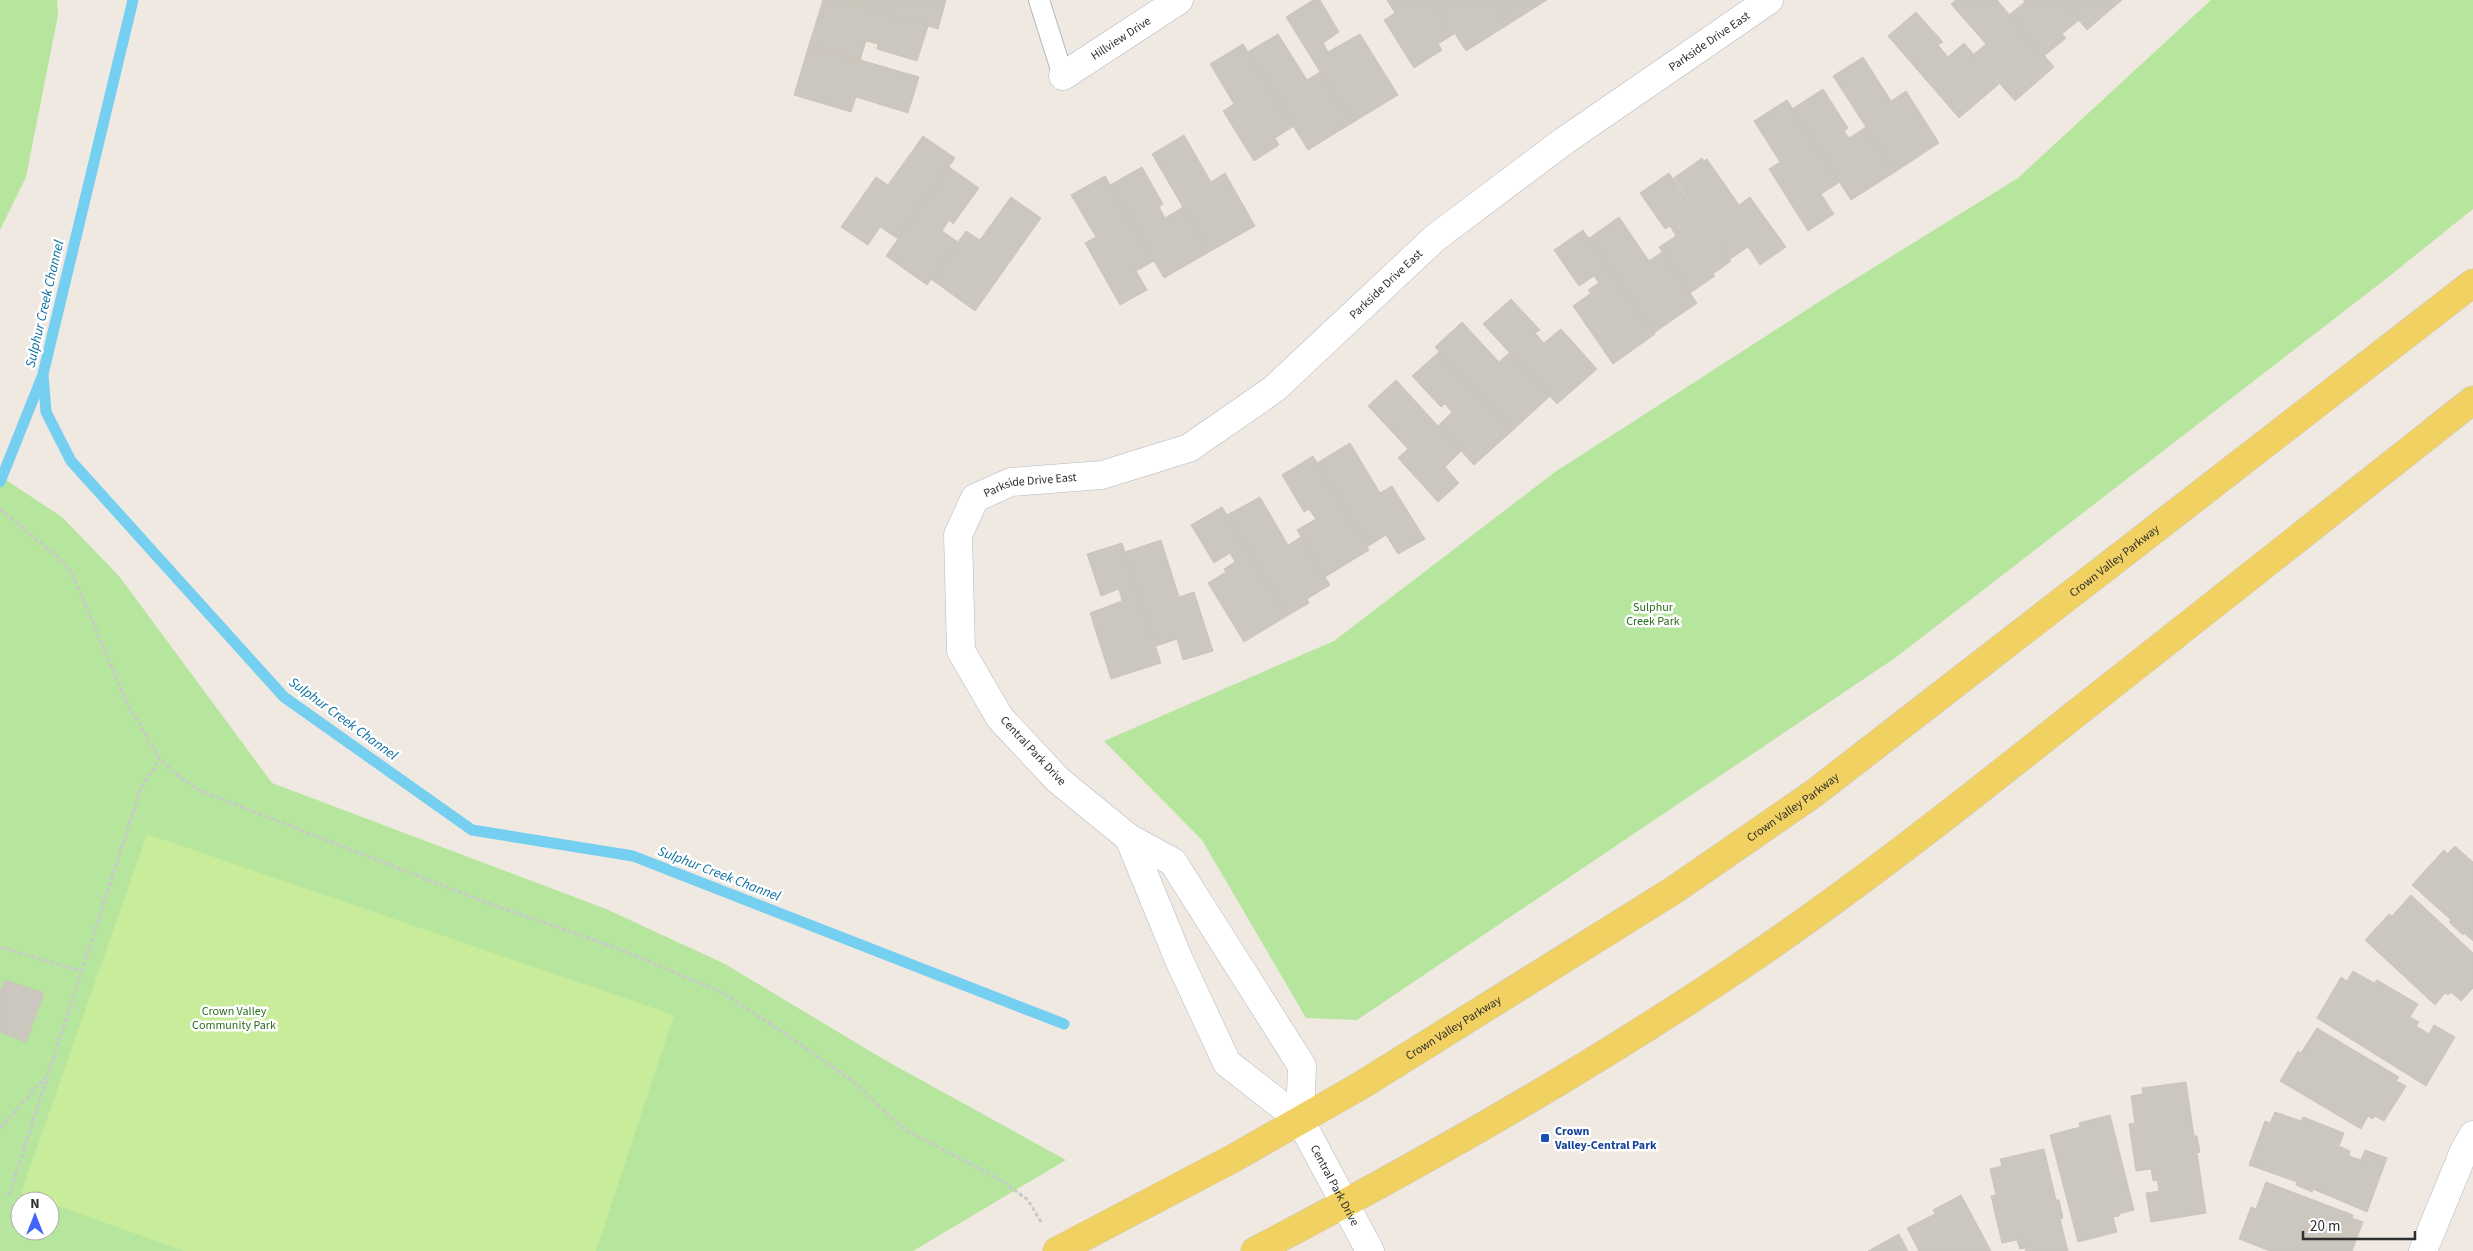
<svg xmlns="http://www.w3.org/2000/svg" width="2473" height="1251" font-family="'Source Sans 3',sans-serif">
  <rect width="100%" height="100%" fill="#efe9e1"/>
  <path fill="#b6e59e" fill-rule="evenodd" d="M0,0H57L58,15L26,177L0,230Z
    M2211,0H2473V209L2382,282L1895,658L1357,1020L1306,1018L1202,840L1104,741L1334,641L1555,472L1839,289L2018,178Z
    M0,476L62,517L119,576L272,783L606,909L725,964L883,1059L1066,1160L913,1251H0ZM20,1201H50V1231H20Z"/>
  <path fill="#c9ec9a" d="M147,834L674,1015L596,1251H184L50,1203V1201L21,1193Z"/>
  <g fill="none" stroke-linecap="round" stroke-linejoin="round">
    <path stroke="#75cff0" stroke-width="11" d="M133,0L43,374L46,412L71,461L284,697L472,830L633,856L1064,1024
      M0,482L42,377"/>
  </g>
  <path fill="#cbc7bf" stroke="#cbc5ba" d="M823,0H840L928,26L917,61L877,49L878,44L866,41L860,60L809,45Z
    M840,0H946L938,29Z
    M1313,0H1320L1339,32L1323,43L1328,52L1360,34L1398,95L1352,123L1286,17Z
    M1387,0H1433L1454,34L1438,44L1442,50L1414,68L1384,20L1395,13Z
    M1433,0H1494L1509,24L1466,51Z
    M1494,0H1547L1509,24Z
    M1956,0H1997L2054,67L2015,101L1974,54L1986,44L1951,4Z
    M2023,0H2062L2079,20L2062,34L2066,38L2044,56L2009,15L2025,2Z
    M2062,0H2122L2087,30Z
    M1916,12L1943,42L1938,45L1948,57L1964,43L1999,84L1959,118L1888,36Z
    M1278,34L1307,80L1320,72L1352,123L1308,150L1248,52Z
    M1243,44L1294,126L1275,138L1279,145L1254,161L1223,111L1234,104L1210,64Z
    M809,45L919,77L908,113L856,97L851,112L794,95Z
    M1863,57L1891,101L1906,91L1939,143L1895,172L1833,76Z
    M1823,89L1848,128L1844,131L1849,138L1866,127L1895,172L1851,200L1792,109Z
    M1787,100L1840,182L1821,194L1834,214L1808,231L1769,169L1780,162L1754,121Z
    M1184,135L1211,182L1225,173L1255,226L1209,252L1152,154Z
    M923,136L955,158L898,239L880,227L868,245L841,227L876,177L888,185Z
    M1702,158L1704,161L1707,159L1739,205L1750,197L1786,247L1760,265L1748,247L1730,259L1674,178Z
    M949,167L979,188L953,224L949,220L942,231L958,242L927,285L886,256Z
    M1142,167L1163,204L1159,207L1165,218L1183,207L1209,252L1164,278L1110,185Z
    M1669,173L1731,261L1713,274L1715,276L1690,293L1659,247L1676,236L1670,226L1665,229L1640,193Z
    M1105,176L1154,261L1136,271L1147,290L1120,305L1085,243L1096,237L1071,195Z
    M1011,197L1041,218L975,311L931,279L966,231L980,240Z
    M1619,217L1649,261L1662,252L1697,303L1654,333L1588,239Z
    M1583,230L1655,334L1613,364L1573,306L1591,293L1588,290L1599,283L1594,276L1579,286L1554,250Z
    M1511,299L1540,330L1535,333L1544,343L1561,329L1597,369L1557,404L1483,324Z
    M1462,322L1499,362L1510,352L1550,396L1512,431L1435,347Z
    M1439,352L1512,431L1474,465L1438,426L1452,412L1445,404L1441,407L1412,376Z
    M1396,380L1461,451L1445,467L1459,483L1438,502L1398,458L1408,449L1368,406Z
    M1350,443L1380,493L1392,486L1425,539L1398,554L1386,535L1367,547L1317,463Z
    M1313,456L1369,550L1325,577L1297,530L1316,519L1309,509L1304,512L1282,475Z
    M1260,497L1288,545L1301,537L1330,585L1307,599L1309,603L1287,616L1227,515Z
    M1222,507L1287,616L1244,642L1208,583L1226,572L1224,569L1235,562L1230,553L1214,563L1191,525Z
    M1161,540L1179,597L1194,592L1213,651L1183,660L1177,639L1156,646L1125,552Z
    M1122,543L1161,663L1111,679L1090,613L1122,601L1119,589L1101,596L1087,554Z
    M2455,846L2473,862V941L2464,933L2463,935L2449,922L2451,920L2412,885L2444,850L2447,854Z
    M2411,895L2473,953V988L2461,1001L2451,992L2448,995L2445,993L2435,1005L2365,940L2389,914L2392,916Z
    M2353,971L2374,983L2377,980L2418,1004L2410,1017L2419,1022L2416,1026L2429,1034L2434,1025L2455,1037L2426,1086L2317,1018L2341,977L2347,981Z
    M5,980L44,993L26,1042L0,1032V992Z
    M2317,1028L2399,1077L2396,1081L2406,1086L2384,1121L2375,1116L2373,1119L2368,1116L2361,1129L2280,1081L2298,1051L2301,1053Z
    M2186,1082L2194,1136H2197L2200,1152L2197,1153L2206,1213L2151,1222L2146,1193L2159,1191L2157,1180L2153,1181L2151,1169L2136,1171L2129,1124L2135,1123L2131,1096L2143,1094L2142,1088Z
    M2275,1112L2301,1121L2303,1117L2344,1133L2339,1146L2350,1151L2349,1156L2361,1160L2365,1150L2387,1158L2367,1212L2313,1189L2312,1192L2296,1185L2297,1182L2249,1165L2265,1121L2270,1123Z
    M2110,1115L2134,1210L2119,1214V1216L2113,1217L2117,1232L2078,1242L2050,1135L2080,1127L2079,1123Z
    M2044,1149L2056,1200H2059L2063,1218L2060,1219L2068,1251H2026L2025,1248L2020,1249L2017,1240L2002,1243L1991,1196L1996,1195L1990,1169L2002,1166L2000,1159Z
    M2266,1182L2353,1215L2352,1218L2363,1222L2352,1251H2270L2239,1239L2251,1207L2256,1209Z
    M1961,1195L1991,1251H1919L1907,1228L1935,1214L1933,1210Z
    M1899,1234L1908,1251H1868Z"/>
  <g fill="none" stroke-linecap="round" stroke-linejoin="round">
    <g stroke="#b4b7c1" stroke-width="22">
      <path id="lane" d="M1039,0L1063,76"/>
    </g>
    <g stroke="#b4b7c1" stroke-width="29">
      <g id="street">
        <path id="s1" d="M1063,76L1179,0"/>
        <path d="M1129,838L1179,960L1227,1063L1300,1120"/>
        <path id="s2" d="M1300,1120L1302,1066L1173,862L1129,838L1058,780L1000,718L961,651L958,535L975,498L1011,482L1102,475L1189,448L1274,389L1435,238L1564,141L1769,0"/>
        <path d="M2423,1251L2464,1151L2473,1135"/>
      </g>
    </g>
    <g stroke="#b4b7c1" stroke-width="29">
      <g id="secondary">
        <path id="s3" d="M1300,1120L1370,1251"/>
      </g>
    </g>
    <g stroke="#c9c9c9" stroke-width="29">
      <g id="primary">
        <path id="s4" d="M1057,1251L1232,1159L1360,1086L1674,890L1813,794L2473,283"/>
        <path d="M1255,1251C1416,1167 1575,1077 1726,976C1855,890 1976,793 2097,697C2223,598 2348,499 2473,400"/>
      </g>
    </g>
    <path stroke="#c9c9c9" stroke-width="3" stroke-dasharray="4 2.5" stroke-linecap="butt" d="M0,509L61,560L72,573L127,703L160,759L178,776L196,788L221,799L485,902L617,948L719,991L786,1034L855,1083L902,1128L999,1179L1028,1200L1041,1222
      M0,947L81,971
      M0,1128L45,1078
      M9,1195L142,785L160,759"/>
    <use href="#lane" stroke="#fff" stroke-width="20"/>
    <use href="#street" stroke="#fff" stroke-width="28"/>
    <use href="#secondary" stroke="#fff" stroke-width="28"/>
    <use href="#primary" stroke="#f2d163" stroke-width="28"/>
  </g>
  <rect fill="#1a4fb4" stroke="#fff" stroke-width="2" x="1540" y="1133" width="10" height="10" rx="2.5"/>
  <g text-anchor="middle" dominant-baseline="central" stroke-width="5" stroke-linejoin="round" paint-order="stroke">
    <g font-size="12" fill="#2e2e2e" stroke="#fff">
      <text stroke="none"><textPath href="#s1" startOffset="69">Hillview Drive</textPath></text>
      <text stroke="none"><textPath href="#s2" startOffset="1640">Parkside Drive East</textPath></text>
      <text stroke="none"><textPath href="#s2" startOffset="1235">Parkside Drive East</textPath></text>
      <text stroke="none"><textPath href="#s2" startOffset="814">Parkside Drive East</textPath></text>
      <text stroke="none"><textPath href="#s4" startOffset="1265">Crown Valley Parkway</textPath></text>
      <text transform="translate(1033 751) rotate(47)">Central Park Drive</text>
      <text stroke="none"><textPath href="#s4" startOffset="860">Crown Valley Parkway</textPath></text>
      <text stroke="none"><textPath href="#s4" startOffset="455">Crown Valley Parkway</textPath></text>
      <text stroke="none"><textPath href="#s3" startOffset="74">Central Park Drive</textPath></text>
    </g>
    <g font-size="12" fill="#2c6e1b" stroke="#fff">
      <text x="1653" y="607">Sulphur<tspan x="1653" dy="14">Creek Park</tspan></text>
      <text x="234" y="1011">Crown Valley<tspan x="234" dy="14">Community Park</tspan></text>
    </g>
    <g font-size="12" font-weight="bold" fill="#164399" stroke="#fff" text-anchor="start">
      <text x="1555" y="1131">Crown<tspan x="1555" dy="14">Valley-Central Park</tspan></text>
    </g>
    <g font-size="14" font-style="italic" fill="#0d6fa3" stroke="#fff">
      <text transform="translate(45 304) rotate(-77)">Sulphur Creek Channel</text>
      <text transform="translate(343 719) rotate(36)">Sulphur Creek Channel</text>
      <text transform="translate(719 874) rotate(21)">Sulphur Creek Channel</text>
    </g>
  </g>
  <g transform="translate(35 1216)"><circle r="24" fill="#ffffff" stroke="#ababab"/>
  <path d="M0-4L9 19L0 12L-9 19Z" fill="#4264fb"/>
  <text y="-8" font-size="14" font-weight="bold" text-anchor="middle" fill="#2e2e2e">N</text>
  </g>
  <path d="M2303 1231v8h112v-8" fill="none" stroke="#2e2e2e" stroke-width="2.5"/>
  <text x="2310" y="1231" font-size="15" fill="#2e2e2e" stroke="#ffffff" stroke-width="4" paint-order="stroke">20 m</text>
</svg>
